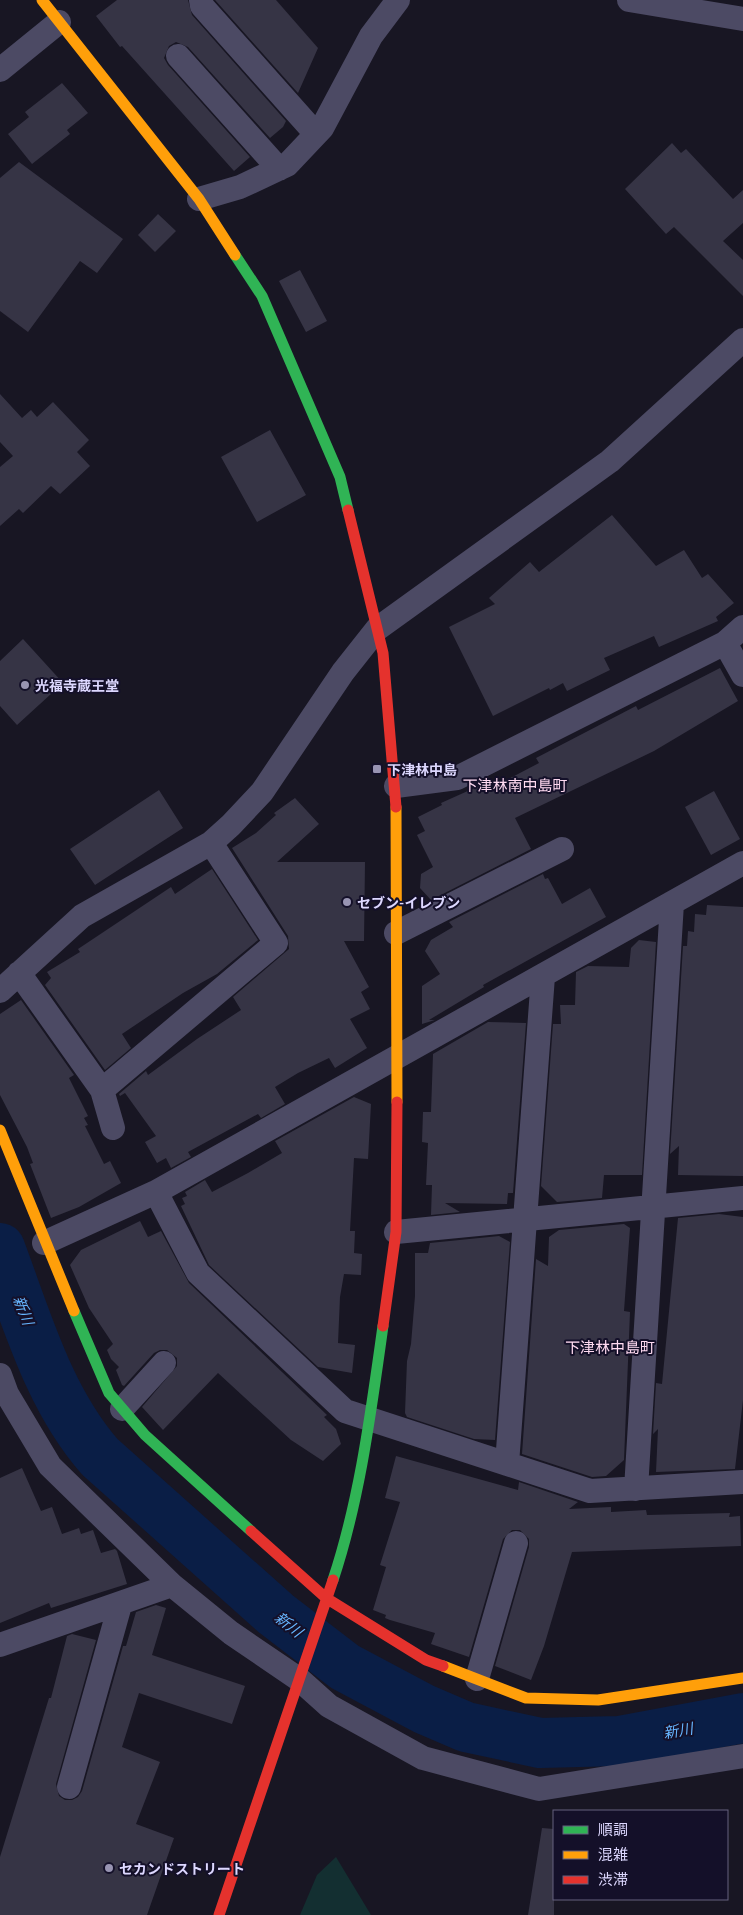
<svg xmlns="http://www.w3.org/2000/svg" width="743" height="1915" font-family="Lato,'Noto Sans JP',sans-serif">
  <rect width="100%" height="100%" fill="#181623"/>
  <path fill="#132f31" d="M336,1857L371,1915H300L317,1875Z"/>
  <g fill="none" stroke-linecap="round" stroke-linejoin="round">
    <path stroke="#0a1e46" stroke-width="50" d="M0,1248C27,1320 49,1399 100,1457L276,1614L345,1667L424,1709L466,1727L540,1743L619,1741L743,1718"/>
  </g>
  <path fill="#363445" d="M117,0H188L192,15L286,121L283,127L270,138L188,47L176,42L169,46L164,58L168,65L250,157L234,171L122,46L120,47L96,16Z
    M215,0H276L318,48L298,93Z
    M62,83L88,113L67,130L70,134L32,164L8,134L29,117L25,112Z
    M672,143L681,153L686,149L733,199L743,190V223L723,241L743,260V296L674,227L666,234L625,189Z
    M19,162L123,239L97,273L80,261L28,332L0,311V178Z
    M158,214L176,231L155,252L138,235Z
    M300,270L327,321L306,332L279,281Z
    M0,394L22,418L31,410L37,417L53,402L89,440L77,452L90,466L60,494L51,486L23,513L19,509L0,526V467L13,456L0,442Z
    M270,430L306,495L257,522L221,457Z
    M612,515L656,566L684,550L702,578L708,574L734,603L716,617L718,621L659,647L654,636L604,658L610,670L567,691L563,683L550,690L549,688L493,716L449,627L495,604L489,598L530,562L539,572Z
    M23,639L63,683L17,725L0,706V661Z
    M720,668L738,701L654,751L515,818L531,849L431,900L420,888L421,874L433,867L417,835L425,831L418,817L442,805L441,803L490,781L493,787L539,763L536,758L636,706L638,710Z
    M159,790L183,828L95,885L70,849Z
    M714,791L740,839L711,855L685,807Z
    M295,798L319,824L277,862H365L364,941H344L369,987L361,992L370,1009L350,1019L367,1048L335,1068L329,1058L298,1073L275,1087L285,1104L261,1118L258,1114L188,1152L191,1157L171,1168L166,1158L157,1163L145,1142L156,1136L125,1093L120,1096L119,1094L146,1071L148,1075L197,1039L241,1010L233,997L289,949L288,936L232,848L256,833L276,815L274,813Z
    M212,869L258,940L217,974L183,993L122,1034L131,1048L105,1070L45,985L51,978L47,972L80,952L78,949L171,887L175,894Z
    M543,874L545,879L548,878L562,904L590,888L606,917L483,985L484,987L429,1020H435L422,1024V986L440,974L425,951L431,940L453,927L449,922Z
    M707,905L743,907V1176L678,1175L679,1146L670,1154L683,946H687L688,931L694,932L695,914L706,915Z
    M639,940L656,942L642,1175H604L602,1198L557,1202L541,1186L553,1024H561L560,1005H575L576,972L588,966L629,967L631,948Z
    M21,1000L74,1075L69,1078L88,1116L84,1118L88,1125L85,1126L104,1164L110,1161L121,1183L79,1207L51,1218L30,1164L33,1163L27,1147L0,1095V1014Z
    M488,1022L526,1023L513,1193H508L507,1204L445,1203L460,1212L431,1215L432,1185H426L428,1143L422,1142L423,1112H431L433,1054Z
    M354,1097L371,1104L368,1159L354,1158L352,1195L350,1231H355L354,1253L362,1254L361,1275L344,1274L340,1297L338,1343L355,1345L352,1373L318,1367L209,1265L181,1206L185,1204L182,1198L187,1196L185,1192L205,1180L212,1192L248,1173L282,1153L275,1141Z
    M719,1214L743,1217V1400L735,1469L656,1472L658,1429L653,1434L656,1383L662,1384L678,1218Z
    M140,1221L148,1237L161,1231L189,1283L327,1415L324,1417L336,1429L341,1444L323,1461L291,1440L218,1373L163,1430L142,1407L177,1366V1358L167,1350H160L154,1353L124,1386L122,1385L116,1370L119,1367L111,1359L107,1350L113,1344L89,1308L70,1265L81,1250Z
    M624,1224L630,1228L624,1311L630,1312L624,1460L606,1476L592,1477L522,1454L536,1259L548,1266L549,1237L559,1230Z
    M499,1236L510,1242L495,1440L474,1439L407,1417L405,1413L407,1361L411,1344L415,1296V1253H428L430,1243Z
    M396,1456L518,1490L519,1482L578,1502L569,1509L611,1507V1512L646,1510L647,1515L730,1513L729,1517L740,1516L741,1546L572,1552L544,1646L531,1680L495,1666L529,1547V1539L520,1530H512L503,1539L469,1657L431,1644L435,1633L390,1620L385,1618L386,1615L373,1610L386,1567L380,1565L400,1502L385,1498Z
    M22,1468L41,1511L52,1507L62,1534L79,1528L81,1534L93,1530L101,1553L115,1549L117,1551L127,1584L51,1608L49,1603L0,1623V1478Z
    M156,1605L166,1608L152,1655L245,1686L232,1724L139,1693L122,1747L160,1762L136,1824L174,1838L147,1915H0V1857L49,1698H51L67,1636L72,1634L96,1640L56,1784L59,1796L65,1800H72L78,1797L82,1791L123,1646H126L136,1612Z
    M542,1828L554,1829V1915H528Z"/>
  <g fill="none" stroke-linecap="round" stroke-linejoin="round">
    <path stroke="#4c4a64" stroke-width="24" d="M201,0L202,6L316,134
      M629,0L743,19
      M178,56L279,169
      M0,70L59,22
      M199,199L240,187L287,165L322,128L371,36L398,0
      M725,643L743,675
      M396,786L457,778L725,643L743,627
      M396,933L562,849
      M19,973L102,1090L276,943L211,843
      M0,991L82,916L211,843L231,825L262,792L343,672L377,629L610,461L743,340
      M102,1090L113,1128
      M156,1192L198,1273L345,1411L590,1491L743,1482
      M396,1232L743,1198
      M44,1243L156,1192L743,863
      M0,1375L7,1394L50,1466L172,1585L231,1633L300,1680L329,1706L423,1758L539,1789L743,1756
      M122,1409L164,1363
      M507,1464L543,976
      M636,1489L672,903
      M0,1645L172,1585
      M477,1679L516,1543
      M69,1787L120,1605"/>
    <path stroke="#30b455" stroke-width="11" d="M235,255L262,296L340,477L348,510
      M74,1311L109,1393L145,1435L251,1531
      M333,1580C360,1499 371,1411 383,1326"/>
    <path stroke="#ff9f0a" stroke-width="11" d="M42,0L199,199L235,255
      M396,807L397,1102
      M0,1130L74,1311
      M443,1666L526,1698L598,1700L743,1678"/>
    <path stroke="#e5322d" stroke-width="11" d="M348,510L383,653L396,807
      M383,1326L396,1232L397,1102
      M251,1531L326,1598L426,1660L443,1666
      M219,1915L333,1580"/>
  </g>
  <g fill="#9894b2" stroke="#141029" stroke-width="2">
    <circle cx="25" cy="685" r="5"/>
    <rect x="372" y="764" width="10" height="10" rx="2.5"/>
    <circle cx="347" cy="902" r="5"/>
    <circle cx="109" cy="1868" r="5"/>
  </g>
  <g text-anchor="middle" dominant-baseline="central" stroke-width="4" stroke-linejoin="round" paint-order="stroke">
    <g font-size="14" font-weight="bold" fill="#ddd8ff" stroke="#141029" text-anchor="start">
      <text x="35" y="685">光福寺蔵王堂</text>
      <text x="387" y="769">下津林中島</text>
      <text x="357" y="902">セブン-イレブン</text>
      <text x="119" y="1868">セカンドストリート</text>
    </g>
    <g font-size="15" fill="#ffdaf1" stroke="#141029">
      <text x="515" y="785">下津林南中島町</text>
      <text x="610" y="1347">下津林中島町</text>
    </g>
    <g font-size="15" font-style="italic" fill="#66b5ff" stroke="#141029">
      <text transform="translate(24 1310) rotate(69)">新川</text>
      <text transform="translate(289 1624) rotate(38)">新川</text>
      <text transform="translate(678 1730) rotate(-10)">新川</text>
    </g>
  </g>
  <rect x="553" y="1810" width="175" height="90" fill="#141029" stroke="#64607f"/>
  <rect x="563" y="1826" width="25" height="8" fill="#30b455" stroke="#64607f"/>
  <text x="598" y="1835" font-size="15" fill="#ddd8ff">順調</text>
  <rect x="563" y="1851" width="25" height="8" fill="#ff9f0a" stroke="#64607f"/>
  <text x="598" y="1860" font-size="15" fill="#ddd8ff">混雑</text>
  <rect x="563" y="1876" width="25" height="8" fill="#e5322d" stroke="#64607f"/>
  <text x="598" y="1885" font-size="15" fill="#ddd8ff">渋滞</text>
</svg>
